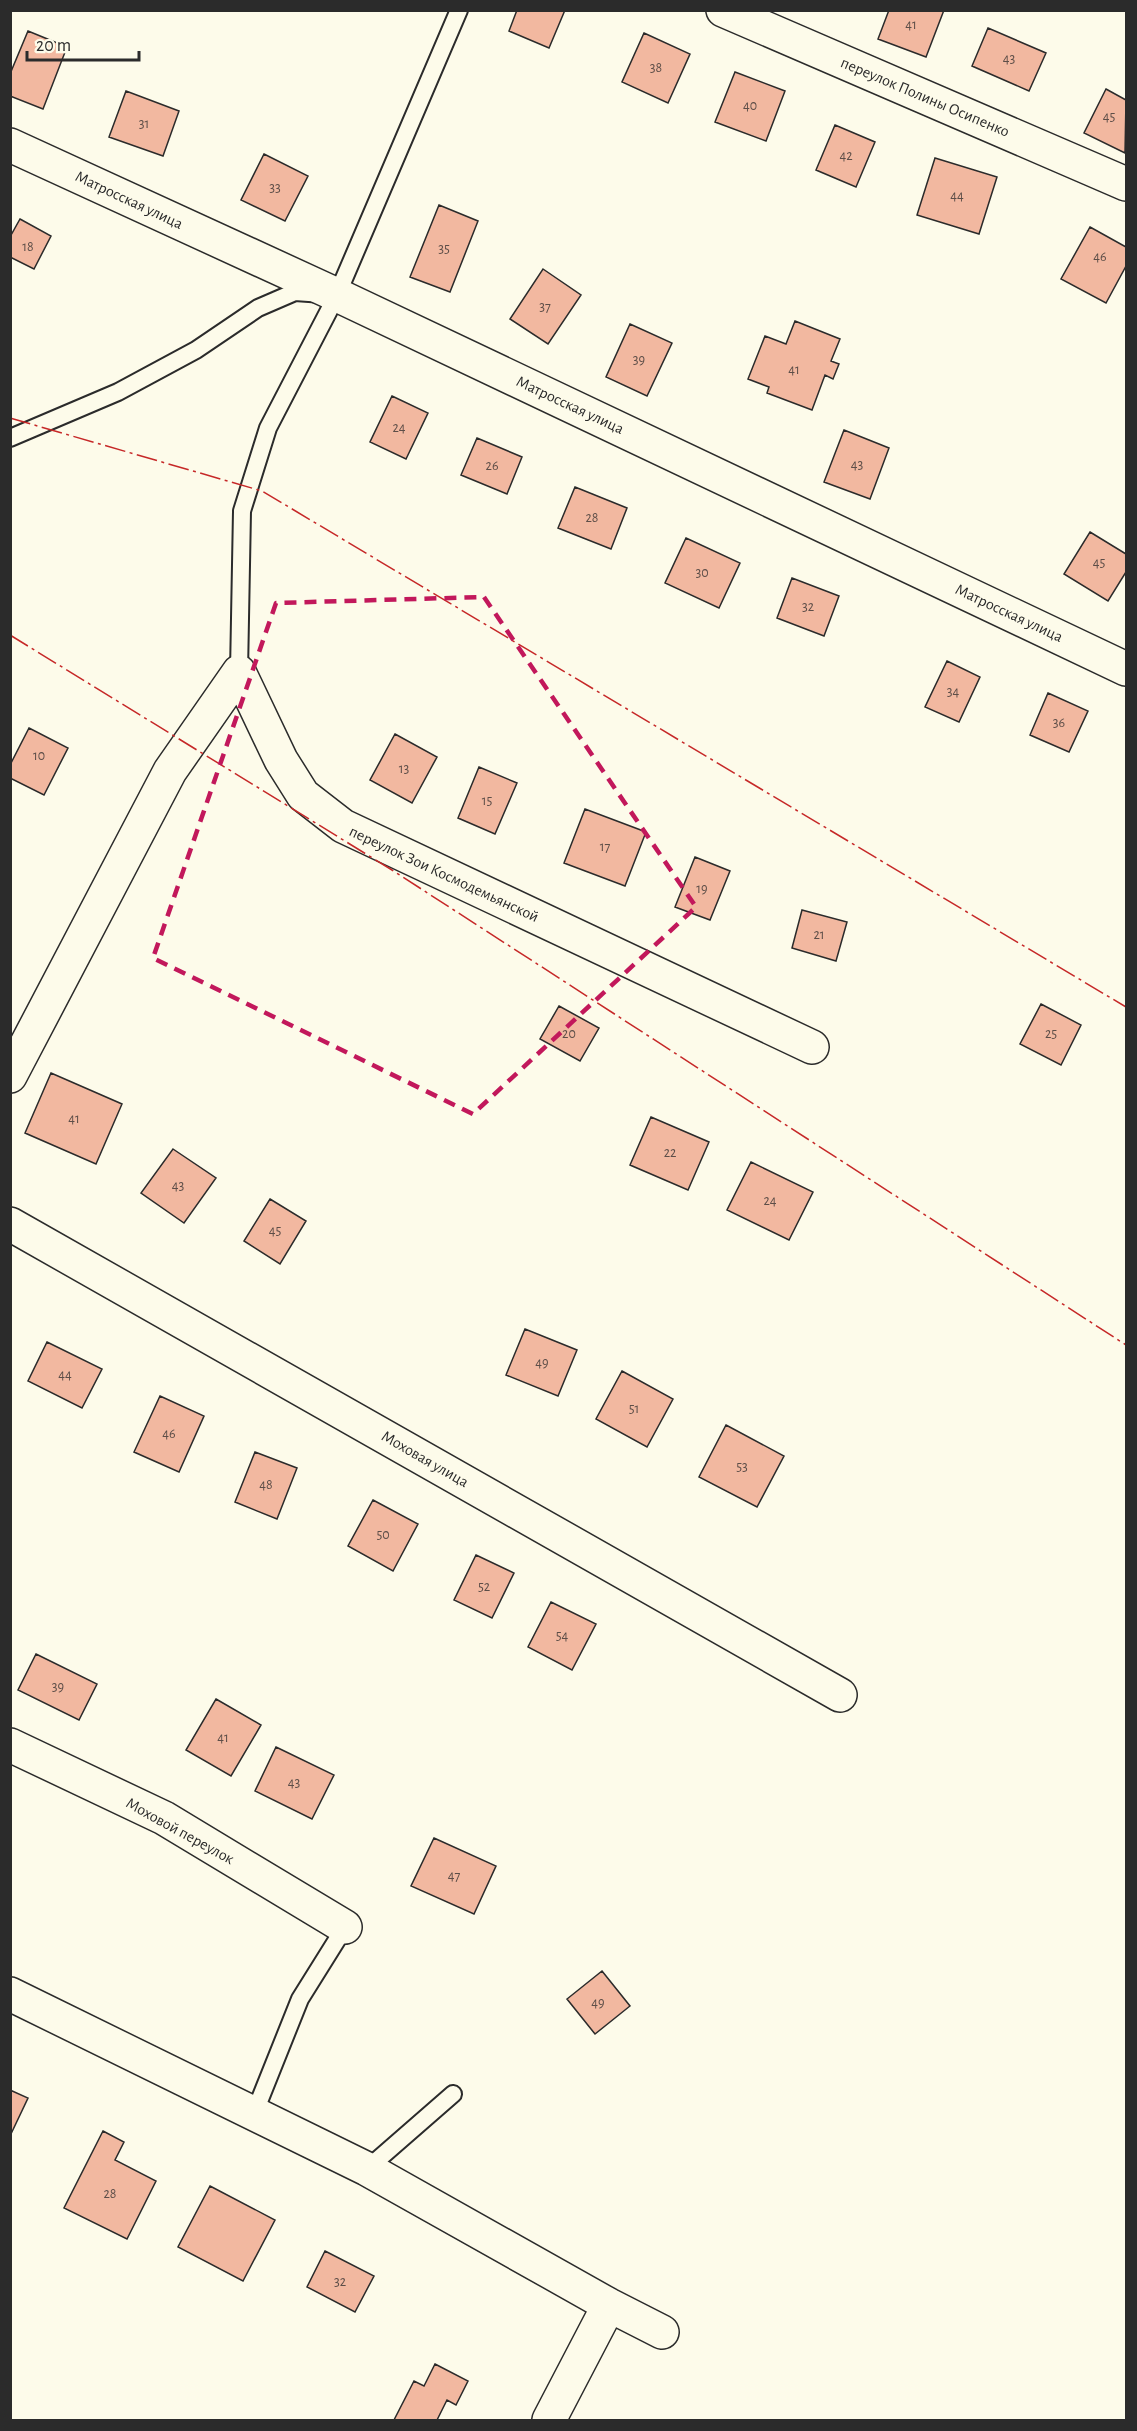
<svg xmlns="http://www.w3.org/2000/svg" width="1137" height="2431" font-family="'Alegreya Sans',sans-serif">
  <rect width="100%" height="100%" fill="#fdfbea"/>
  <path fill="#f2b8a0" stroke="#2b2b2b" stroke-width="1.5" d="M517,10H565L549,48L509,31Z
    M889,10H944L926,57L878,39Z
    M988,28L1046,53L1029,91L972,66Z
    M28,31L67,47L43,109L10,96V74Z
    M644,33L690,54L668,103L622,82Z
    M735,72L785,91L766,141L715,122Z
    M1106,89L1126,100L1125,153L1084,133Z
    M126,91L179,111L163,156L109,137Z
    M835,125L875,142L856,187L816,170Z
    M264,154L308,176L285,221L241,200Z
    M935,158L997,177L979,234L917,215Z
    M439,205L478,221L450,292L410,277Z
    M20,219L51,236L34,269L10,257V237Z
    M1090,227L1126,247V266L1106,303L1061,279Z
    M543,269L581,295L548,344L510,319Z
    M795,321L840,339L831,361L839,364L833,379L825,375L812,410L767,393L769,387L748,379L765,336L786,344Z
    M630,324L672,343L647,396L606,377Z
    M392,396L428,413L406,459L370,442Z
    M844,430L889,448L870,499L824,482Z
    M477,438L522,457L507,494L461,475Z
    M575,487L627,508L611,549L558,528Z
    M1090,532L1126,554V572L1108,601L1064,574Z
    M686,538L740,563L719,608L665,583Z
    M792,578L839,596L824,636L777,618Z
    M947,661L980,677L959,722L925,707Z
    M1048,693L1088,711L1069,752L1030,735Z
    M29,728L68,748L44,795L10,778V765Z
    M395,734L437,757L412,803L370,780Z
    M479,767L517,783L495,834L458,818Z
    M585,809L646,832L625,886L564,863Z
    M695,857L730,871L710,920L675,907Z
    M802,910L847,922L836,961L792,948Z
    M1041,1004L1081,1025L1061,1065L1020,1044Z
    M559,1006L599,1028L580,1061L540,1039Z
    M51,1073L122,1104L96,1164L25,1133Z
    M651,1117L709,1142L688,1190L630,1165Z
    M173,1149L216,1178L184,1223L141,1193Z
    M751,1162L813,1192L789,1240L727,1210Z
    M270,1199L306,1221L280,1264L244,1241Z
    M525,1329L577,1350L558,1396L506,1375Z
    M47,1342L102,1369L82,1408L28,1381Z
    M622,1371L673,1399L647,1447L596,1419Z
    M160,1396L204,1416L179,1472L134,1452Z
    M726,1425L784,1456L757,1507L699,1477Z
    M255,1452L297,1468L277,1519L235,1502Z
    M373,1500L418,1524L393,1571L348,1546Z
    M476,1555L514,1573L492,1618L454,1600Z
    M551,1602L596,1624L572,1670L528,1647Z
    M36,1654L97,1684L79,1720L18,1690Z
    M216,1699L261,1725L231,1776L186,1750Z
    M276,1747L334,1775L312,1819L255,1791Z
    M434,1838L496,1866L474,1914L411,1886Z
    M602,1971L630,2006L595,2034L567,1999Z
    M10,2090L28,2098L10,2136Z
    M103,2131L124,2142L115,2160L156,2181L127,2239L64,2208Z
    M210,2186L275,2220L243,2281L178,2247Z
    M325,2251L374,2276L355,2312L307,2287Z
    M435,2364L468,2381L456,2405L447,2400L437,2420H394L414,2381L424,2386Z"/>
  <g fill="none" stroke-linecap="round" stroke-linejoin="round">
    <g stroke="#2b2b2b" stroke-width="20">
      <path id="service" d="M10,438L118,392L196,350L258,308L295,292L337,295L459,10
        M239,672L242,511L268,428L337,295
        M254,2114L300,1999L345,1927
        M367,2169L453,2094"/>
    </g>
    <g stroke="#2b2b2b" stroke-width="36">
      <path id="minor" d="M723,10L1126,184
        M10,145L337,295L1126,669
        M10,1076L170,771L239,672L281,760L303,795L343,826L812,1047
        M10,1224L840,1695
        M10,1745L164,1818L345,1927
        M10,1994L367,2169L609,2305L662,2332
        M549,2420L609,2305"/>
    </g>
    <use href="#service" stroke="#fdfbea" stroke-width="16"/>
    <use href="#minor" stroke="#fdfbea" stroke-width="33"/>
    <path stroke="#c62828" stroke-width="1.5" stroke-dasharray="21 4.5 3 4.5" stroke-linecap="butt" d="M10,418L262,491L1126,1007
      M10,635L392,870L1126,1345"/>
  </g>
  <path fill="none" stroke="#c2185b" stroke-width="4.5" stroke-dasharray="12 8" stroke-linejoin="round" d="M484,597L696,907L473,1114L153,958L276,603Z"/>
  <g text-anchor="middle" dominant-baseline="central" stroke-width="4.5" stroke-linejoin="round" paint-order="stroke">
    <g font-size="14" fill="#5d4e48">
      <text x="911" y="25">41</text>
      <text x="1009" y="59">43</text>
      <text x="656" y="68">38</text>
      <text x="750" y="106">40</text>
      <text x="1109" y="117">45</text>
      <text x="144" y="124">31</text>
      <text x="846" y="156">42</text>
      <text x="275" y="188">33</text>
      <text x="957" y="196">44</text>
      <text x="28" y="247">18</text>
      <text x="444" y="249">35</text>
      <text x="1100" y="257">46</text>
      <text x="545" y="307">37</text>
      <text x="639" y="360">39</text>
      <text x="794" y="370">41</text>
      <text x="399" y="428">24</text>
      <text x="857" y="465">43</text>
      <text x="492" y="466">26</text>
      <text x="592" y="518">28</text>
      <text x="1099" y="563">45</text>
      <text x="702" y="573">30</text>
      <text x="808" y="607">32</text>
      <text x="953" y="692">34</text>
      <text x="1059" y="723">36</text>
      <text x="39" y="756">10</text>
      <text x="404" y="769">13</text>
      <text x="487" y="801">15</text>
      <text x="605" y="847">17</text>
      <text x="702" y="889">19</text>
      <text x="819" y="935">21</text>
      <text x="569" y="1034">20</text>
      <text x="1051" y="1034">25</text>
      <text x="74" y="1119">41</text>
      <text x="670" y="1153">22</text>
      <text x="178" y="1186">43</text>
      <text x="770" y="1201">24</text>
      <text x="275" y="1231">45</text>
      <text x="542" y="1363">49</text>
      <text x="65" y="1375">44</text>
      <text x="634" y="1409">51</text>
      <text x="169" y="1434">46</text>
      <text x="742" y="1467">53</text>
      <text x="266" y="1485">48</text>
      <text x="383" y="1535">50</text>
      <text x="484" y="1587">52</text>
      <text x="562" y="1636">54</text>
      <text x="58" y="1687">39</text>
      <text x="223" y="1738">41</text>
      <text x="294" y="1783">43</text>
      <text x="454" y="1876">47</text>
      <text x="598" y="2003">49</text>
      <text x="110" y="2194">28</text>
      <text x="340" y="2282">32</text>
    </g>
    <g font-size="16" fill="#2b2b2b" stroke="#fdfbea">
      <text transform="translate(925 97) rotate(23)">переулок Полины Осипенко</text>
      <text transform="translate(129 200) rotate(25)">Матросская улица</text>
      <text transform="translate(570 405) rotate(25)">Матросская улица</text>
      <text transform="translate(1009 613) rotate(25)">Матросская улица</text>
      <text transform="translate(444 874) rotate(25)">переулок Зои Космодемьянской</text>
      <text transform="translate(425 1459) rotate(30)">Моховая улица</text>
      <text transform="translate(180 1831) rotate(29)">Моховой переулок</text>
    </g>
  </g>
  <rect width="1137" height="2431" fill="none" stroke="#2b2b2b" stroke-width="24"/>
  <path d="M27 51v9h112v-9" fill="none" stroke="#2b2b2b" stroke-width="3"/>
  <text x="36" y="51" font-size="18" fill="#2b2b2b" stroke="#fdfbea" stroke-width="4.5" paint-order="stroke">20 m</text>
</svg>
